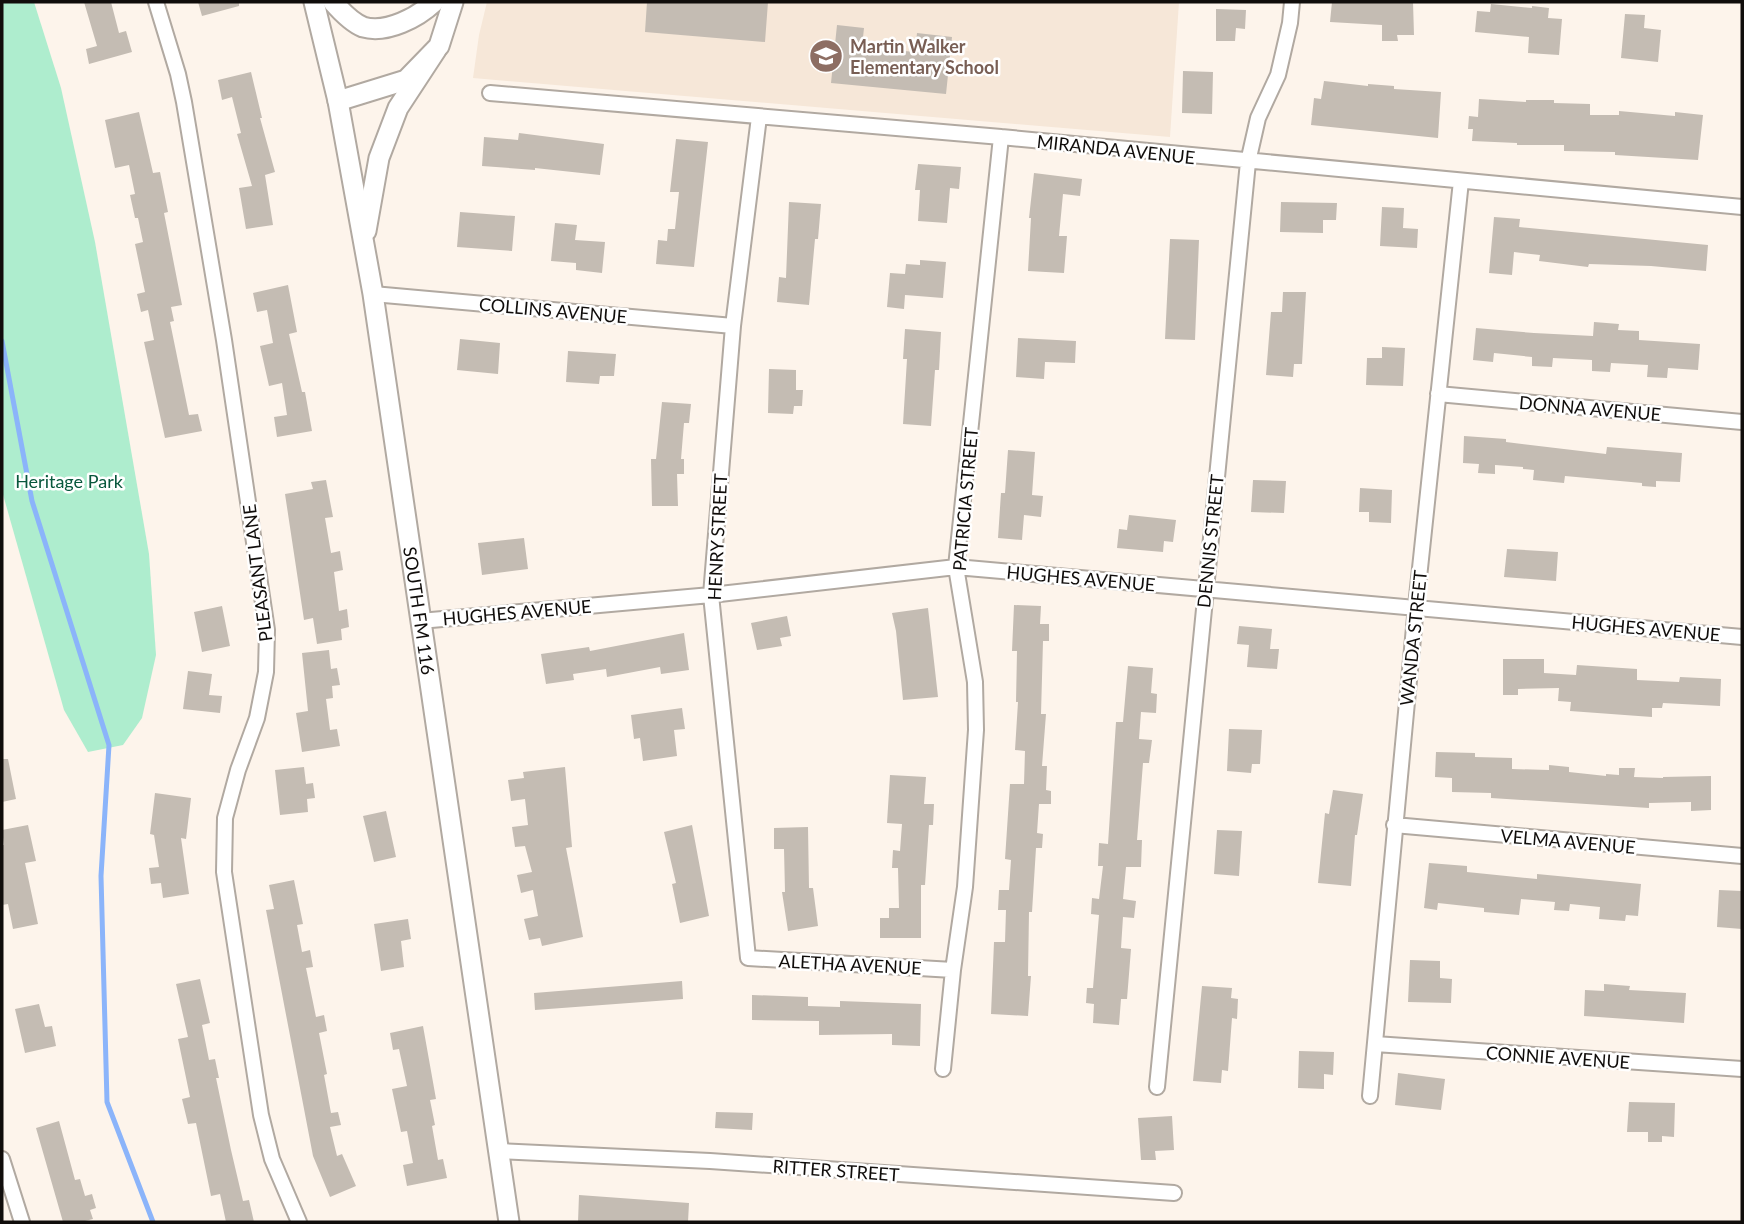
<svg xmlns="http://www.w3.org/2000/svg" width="1744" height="1224" font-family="Lato,sans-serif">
  <rect width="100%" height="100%" fill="#fdf4eb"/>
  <path fill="#f6e7d8" d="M487,2H1179L1170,137L473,78L479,35Z"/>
  <path fill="#aeedce" d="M2,2H34L61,88L95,242L149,554L156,655L142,718L123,745L88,752L64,710L2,491Z"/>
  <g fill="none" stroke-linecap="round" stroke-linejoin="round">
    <path stroke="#8bb4fa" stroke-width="5" d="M2,341L32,501L109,745L101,876L107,1102L153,1222"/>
  </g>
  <path fill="#c4bcb3" d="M84,2H111L119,33L126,31L132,52L89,64L86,49L97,46Z
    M198,2H239V6L202,16Z
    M647,2H768L765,42L645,32Z
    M1332,2H1413L1414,35H1397L1398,41H1382V25L1330,22Z
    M1491,4L1532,8V6L1549,8L1548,18L1562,19L1559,55L1528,53L1529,37L1475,32L1477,11L1490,12Z
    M1216,9L1246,10L1245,29L1236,28L1235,41H1216Z
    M1625,14L1645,15L1644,28L1661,30L1658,62L1621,58Z
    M837,25L864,28L862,47L915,52L917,33L952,37L946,94L831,83Z
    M1183,71L1213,72L1212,114L1182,113Z
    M251,72L262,118H260L275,172L265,175L273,225L246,229L239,188L252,186L237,134L241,133L232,97L222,100L218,80Z
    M1324,81L1368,86V84L1394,86V89L1441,92L1438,138L1311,125L1314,98L1321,99Z
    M1479,99L1526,102V100H1554V103L1590,104V115H1619V111L1675,116V112L1703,115L1698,160L1615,155V152L1564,151V145H1517V143L1472,141L1473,129H1468L1469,116L1478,117Z
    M139,112L153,173L160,172L168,212L164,213L182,305L171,307L174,321L170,322L189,415L198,414L202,431L165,438L144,342L154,340L148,310L141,312L137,294L145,292L135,244L143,242L138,218H135L130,195L135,194L129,165L115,168L105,120Z
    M519,133L604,144L600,175L535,168V170L482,166L484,137L518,140Z
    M676,139L708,142L694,267L656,264L658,240L667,241L668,229H675L679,192H670Z
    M918,164L961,167L959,189L950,188L947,223L918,221L920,190H915Z
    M1034,173L1082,179L1080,196L1063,194L1059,236H1067L1064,273L1028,271L1031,218H1029Z
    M789,202L821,204L818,239H815L809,305L777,302L779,277L786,278Z
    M1281,202L1337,203L1336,220H1323V233L1280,232Z
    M1382,207L1404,208L1403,228L1418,229L1417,248L1380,246Z
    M460,212L515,216L512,251L457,247Z
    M1494,217L1520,219L1519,227L1708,245L1706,271L1651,266L1589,264L1588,267L1539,261L1540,255L1514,252L1512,275L1489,273Z
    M555,223L577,225L575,240L605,242L602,273L576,270V263L551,261Z
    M1170,239L1199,240L1195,340L1165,339Z
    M920,260L946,262L943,298L905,295L904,309L887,307L890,273L905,274L906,264L920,265Z
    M288,285L297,332L289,334L302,392H305L312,431L277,437L274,417L287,415L282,383L269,386L260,346L273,343L267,310L257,312L253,293Z
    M1283,292H1306L1302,364H1294L1293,377L1266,375L1271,312H1282Z
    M1594,322L1619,324L1618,330L1639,331V340L1700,344L1698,370L1668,368L1667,378L1647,377L1648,365L1611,363L1610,372L1592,371V360L1553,358L1552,367L1532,366V357L1494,353L1493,362L1473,360L1476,328L1534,333L1593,336Z
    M905,329L941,332L939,370H935L931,426L903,424L907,359H903Z
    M1018,338L1076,341L1075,363L1045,362L1044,379L1016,377Z
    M460,339L500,343L498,374L457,370Z
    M1382,347L1405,348L1403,386L1366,385L1367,358H1382Z
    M568,351L616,354L614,376H600L599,384L566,382Z
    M769,369L796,370V390H803L802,406H794L793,414L768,413Z
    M662,402L691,404L689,423H684L681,459H684V474H677L678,506H652L651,459H656Z
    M1464,436L1506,439V442L1606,454L1607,447L1682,453L1680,482L1656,481V487L1642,486V483L1565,476L1564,483L1533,480L1534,470L1523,469V467L1495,465V474L1478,473L1479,464L1463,463Z
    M1008,450L1035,452L1032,495L1043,496L1041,517L1024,515L1022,540L998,538L1001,493H1005Z
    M326,480L333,517L325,518L331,553L340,551L343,570L334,572L339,611L347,609L349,627L341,629L342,640L317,644L313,618L304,620L285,494L313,489L311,482Z
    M1253,480L1286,481L1284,513L1251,512Z
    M1360,488L1392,490L1391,523L1369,522V512H1359Z
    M1129,515L1176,520L1173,542L1164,541L1163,552L1117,548L1119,529L1127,530Z
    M524,538L528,569L482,575L478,543Z
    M1507,549L1558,552L1556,581L1504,577Z
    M1014,605L1041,606L1040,624H1049V641H1043L1041,714H1046L1042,766H1047L1046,790L1051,791V804H1039L1037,833L1043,834L1042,848H1036L1032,912H1029L1028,976H1031L1028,1016L991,1014L994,942H1005L1006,910H998L999,890H1009L1011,860L1005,859L1010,784H1024L1025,751L1015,750L1018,702H1016L1017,651H1012Z
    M222,606L230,646L202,652L194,612Z
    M928,608L938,697L903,700L896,631L892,613Z
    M787,616L791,636L780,638L782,646L757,650L751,623Z
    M1239,626L1272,629L1270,649H1279L1277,669L1247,667L1249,645L1237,644Z
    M684,633L689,670L661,674L660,667L607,677L606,669L573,674L574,680L546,684L541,654L589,647L590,651Z
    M329,650L331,669L337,668L340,685L332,686L333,698L326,699L330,730L337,729L340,746L302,752L296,713L308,711L302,653Z
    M1503,659H1544V673L1576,675L1577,665L1637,669V680L1679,682L1680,677L1721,679L1720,706L1663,703L1662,708H1652V717L1570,711L1571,702L1558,701L1559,688L1518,689V695H1503Z
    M1128,666L1153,668L1151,693L1157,694L1156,713L1141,712L1139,739L1152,740L1149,763H1143L1137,840H1142L1141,867H1126L1123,899L1136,901L1134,918L1123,917L1121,948L1131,949L1127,999H1121L1119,1025L1093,1023L1094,1004L1086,1003L1087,988H1093L1099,915L1091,914L1092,898L1099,899L1103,866H1098L1099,843L1108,844L1116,722H1123Z
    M188,671L212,674L209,695L222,696L220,713L183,709Z
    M682,708L685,729L674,730L677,756L643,761L640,738L634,739L631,715Z
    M1229,729L1262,730L1260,764H1252L1251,773L1227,771Z
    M1436,752L1475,753V757L1512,758V769L1549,770V765L1569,767V772L1606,776V774L1619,775V768H1635L1634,777L1663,778V777L1711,776V810L1691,811V802L1649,803V808L1491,798V793L1452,792V778L1435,777Z
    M2,759H8L16,799L2,802Z
    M304,767L306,784L313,783L315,798L307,799L308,812L280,815L275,770Z
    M565,767L572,847L566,848L583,937L542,946L540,938L529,940L524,919L538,916L533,890L521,893L517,875L532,872L525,846L515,847L512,827L528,825L525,799L511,801L508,780L524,778L523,772Z
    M890,775L926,777L924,804H934L933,825H929L925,885H921V938H880V918H889V908H899L898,868H892L893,850L900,851L902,824L887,823Z
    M1333,790L1363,794L1357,835H1355L1351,886L1318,883L1325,813L1329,814Z
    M155,793L191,798L186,839L181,838L189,894L163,898L161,883L151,884L149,868L159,867L154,835L150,834Z
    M386,811L396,857L374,862L363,816Z
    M28,825L36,861L25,863L38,924L13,929L8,904L2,905V845H4L2,830Z
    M692,825L709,916L680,923L672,884L676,883L664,832Z
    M808,827L809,888H813L818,926L788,931L782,892H785L784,849H774V828Z
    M1217,830L1242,831L1239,876L1214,874Z
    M1429,863L1467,866V872L1537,879V874L1641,884L1638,916L1626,915L1625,921L1599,919L1600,907L1570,904L1569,911L1554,910L1555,902L1521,899L1519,915L1484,912V908L1438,903L1437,910L1424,908Z
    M294,880L303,924L297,925L302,952L310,950L313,967L306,968L316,1017L324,1015L327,1031L319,1033L327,1074L324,1075L331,1113L338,1112L341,1125L330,1127L337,1156L342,1154L356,1186L330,1197L313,1156L266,910L274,909L269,885Z
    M1719,890L1742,891V929L1717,927Z
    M408,919L411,939L401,941L404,967L381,971L374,924Z
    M1410,960L1440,961V978L1452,979L1451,1003L1408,1002Z
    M200,979L210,1023L202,1025L209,1060L215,1059L219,1078H216L231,1150L243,1201L249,1200L254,1222H226L220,1194L211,1196L196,1123L188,1124L182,1099L190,1097L178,1039L188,1037L176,984Z
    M682,981L683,999L535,1010L534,993Z
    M1604,984L1630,986L1629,990L1686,993L1684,1023L1584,1016L1585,990L1604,991Z
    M1202,986L1232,988L1231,998L1238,999L1237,1019L1232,1018L1228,1071L1222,1070L1221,1083L1193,1081Z
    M752,995L808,997V1006L840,1007V1001L921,1004L920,1046L892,1045V1034L819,1035V1021L752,1020Z
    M39,1004L45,1027L52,1026L56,1046L25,1053L15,1009Z
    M423,1026L436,1099L430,1100L435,1125L432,1126L438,1160L443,1159L447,1178L407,1186L403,1165L413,1163L407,1131L401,1132L392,1089L407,1086L399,1049L393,1050L390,1033Z
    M1299,1051L1334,1052L1333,1075L1324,1074V1089L1298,1088Z
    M1398,1073L1445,1079L1441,1110L1395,1105Z
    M1629,1102L1675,1103L1674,1137L1662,1136V1142H1648V1132H1627Z
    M716,1112L753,1113L752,1130L715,1128Z
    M1172,1116L1174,1150L1155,1151L1156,1160H1141L1138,1118Z
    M59,1121L75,1180L80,1179L85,1196L92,1194L96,1208L90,1210L93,1219L81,1222H63L36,1128Z
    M579,1195L689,1203L688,1222H578Z"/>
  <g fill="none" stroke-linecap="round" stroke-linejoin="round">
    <g stroke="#b1a9a1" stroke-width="18">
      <path id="street" d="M156,2L178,74L184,102L224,340L267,630L266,672L257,718L238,770L225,818L224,872L261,1115L272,1159L299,1222
        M490,93L1001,137L1742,207
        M759,117L733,326L711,595L748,958L953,970
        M373,294L733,326
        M1438,394L1742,422
        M420,621L711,595L956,567L1742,637
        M1394,825L1742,856
        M1375,1044L1742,1069
        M943,1069L953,970L965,887L976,730L975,682L956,567L1001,137
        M1157,1087L1248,162L1258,118L1278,75L1290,23L1292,2
        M1370,1096L1416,606L1461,181
        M497,1151L710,1161L1174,1193
        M2,1159L22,1222"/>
    </g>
    <g stroke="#b1a9a1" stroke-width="23">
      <g id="secondary">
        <path id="s1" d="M314,2L338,101L373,294L509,1222"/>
        <path d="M333,2C340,10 353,23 363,27C387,34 418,17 434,2"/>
        <path d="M338,101L406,80L439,46L453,2"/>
        <path d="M366,231L379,158L398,108L436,50"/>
      </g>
    </g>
    <use href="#street" stroke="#fff" stroke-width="14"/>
    <use href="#secondary" stroke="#fff" stroke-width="19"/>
  </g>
  <defs>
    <g id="school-disc" transform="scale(1.75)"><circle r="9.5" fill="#8d6e63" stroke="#fff"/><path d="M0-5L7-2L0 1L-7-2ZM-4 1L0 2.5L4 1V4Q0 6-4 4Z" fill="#fff"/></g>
  </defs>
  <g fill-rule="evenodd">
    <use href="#school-disc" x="826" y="56"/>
  </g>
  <g text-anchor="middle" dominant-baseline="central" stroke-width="5" stroke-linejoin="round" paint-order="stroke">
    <g font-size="18" font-weight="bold" fill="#785e54" stroke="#fff" text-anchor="start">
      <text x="850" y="46">Martin Walker<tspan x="850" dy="21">Elementary School</tspan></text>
    </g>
    <g font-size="18" fill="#100d0b" stroke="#fff">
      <text transform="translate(1116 149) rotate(6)">MIRANDA AVENUE</text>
      <text transform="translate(553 310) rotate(5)">COLLINS AVENUE</text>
      <text transform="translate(1590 408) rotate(5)">DONNA AVENUE</text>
      <text transform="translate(965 499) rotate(-85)">PATRICIA STREET</text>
      <text transform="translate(717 537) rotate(-87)">HENRY STREET</text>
      <text transform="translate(1210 541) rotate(-84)">DENNIS STREET</text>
      <text transform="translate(257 573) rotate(-97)">PLEASANT LANE</text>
      <text transform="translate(1081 578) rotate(5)">HUGHES AVENUE</text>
      <text stroke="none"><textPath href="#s1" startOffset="618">SOUTH FM 116</textPath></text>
      <text transform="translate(517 612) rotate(-5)">HUGHES AVENUE</text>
      <text transform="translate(1646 628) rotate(5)">HUGHES AVENUE</text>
      <text transform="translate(1413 638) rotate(-84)">WANDA STREET</text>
      <text transform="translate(1568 841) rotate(5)">VELMA AVENUE</text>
      <text transform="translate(850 964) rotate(3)">ALETHA AVENUE</text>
      <text transform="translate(1558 1057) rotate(4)">CONNIE AVENUE</text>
      <text transform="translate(836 1170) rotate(4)">RITTER STREET</text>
    </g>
    <g font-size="18" fill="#08573c" stroke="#fff">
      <text x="69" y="481">Heritage Park</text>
    </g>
  </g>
  <rect width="1744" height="1224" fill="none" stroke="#100d0b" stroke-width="7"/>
</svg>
